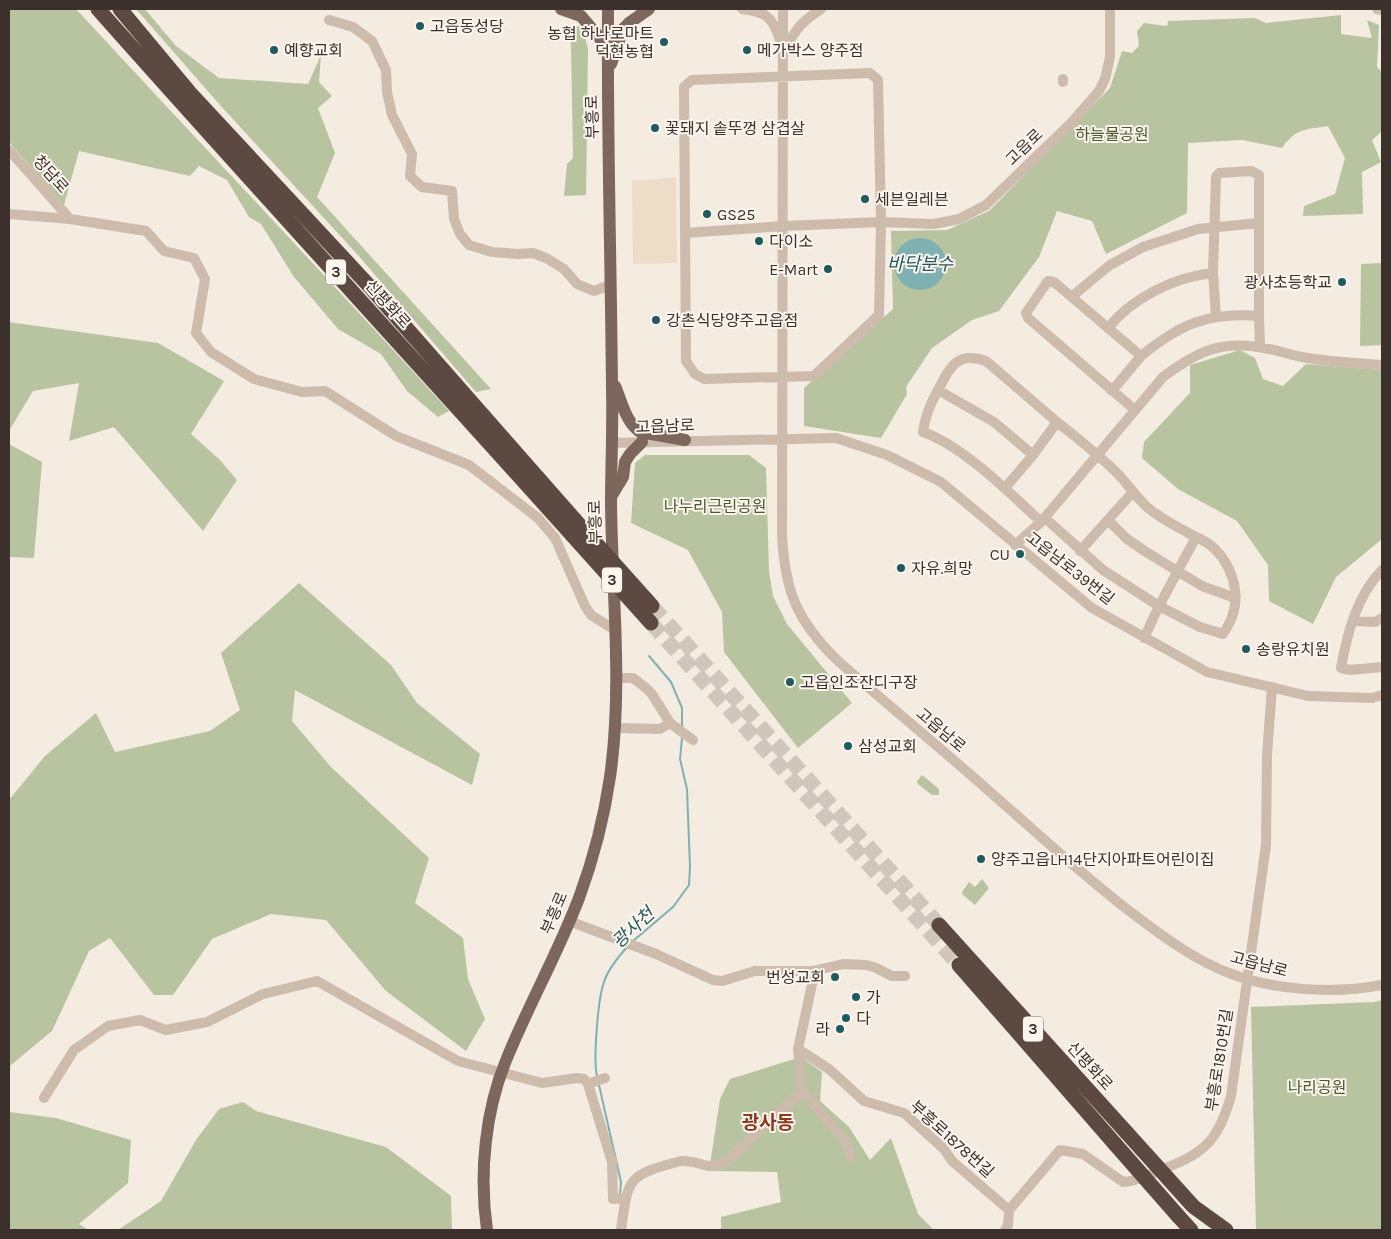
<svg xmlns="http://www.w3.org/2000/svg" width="1391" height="1239" font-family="Karla,'Noto Sans KR',sans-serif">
  <rect width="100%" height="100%" fill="#f4ebe1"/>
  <path fill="#b8c4a0" d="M9,9H76C200,143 326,276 449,411L438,417L407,391L381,354L338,329L294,277L261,224L249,217L227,180L199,166L190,176L79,151L64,205L9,142Z
    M136,9H145L176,46L219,78L308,84L321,55L319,82L332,96L318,108L335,153L317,197L491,389L476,392L357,254L220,105Z
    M1341,15V34L1372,38L1367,20L1379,25L1377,67L1382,72V131L1372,140L1381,162L1362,172L1363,214L1303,216L1304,206L1335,194L1345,158L1328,126C1304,130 1296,128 1282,148L1242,140L1188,143L1187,213L1106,254L1092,221L1057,211L1039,257L999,311L972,320L932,348L906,387L907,394L881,438L804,426V388L893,309L891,231L947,230L989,211L1110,88L1122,51L1132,53L1139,46L1137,31L1144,23L1167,26L1168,21L1255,18L1266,23Z
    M568,25L582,27L588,48L586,195L564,196L567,164L573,158L571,45Z
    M1382,263V345L1360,346L1361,264Z
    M9,322L158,343L224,381L191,434L220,460L237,480L203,531L114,427L69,441L79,383L33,391L9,431Z
    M1240,350L1255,358L1263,379L1283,386L1306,364L1382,370V539L1336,577L1313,624L1269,601L1268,565L1237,521L1178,489L1142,458L1144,442L1190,393V365Z
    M9,444L42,462L34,558L9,557Z
    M645,455H749L766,468L769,571L773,596L787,624L852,703L798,748L724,652L722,612L688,550L631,523L635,463Z
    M299,583L391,665L417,703L480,754L472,785L295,690L292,721L331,767L429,858L415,903L463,938L468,979L485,1019L466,1051L386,991L326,920L271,914L212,939L173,995H154L110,938L89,951L52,1031L11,1065L9,1069V800L45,756L96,713L115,752L210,731L240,710L221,653Z
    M922,775L938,788L939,791V795H932L918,784L917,781Z
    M982,879L989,888L975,905L963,895L962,892L969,882L975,887Z
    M1382,1000V1230H1256L1251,1007L1374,1002Z
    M801,1057L822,1072L820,1101L849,1127L870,1160L891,1138L918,1214L932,1228L931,1230H721V1217L781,1202L777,1172L709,1171L720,1099L730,1079Z
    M243,1102L256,1111L386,1147L451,1196L452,1230H118L161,1201L196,1140L219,1109Z
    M9,1112L56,1118L131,1140L128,1183L79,1224L88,1230H9Z"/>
  <path fill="#ecdcc8" d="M676,177L677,263L633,264L632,180H648Z"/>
  <path fill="#7fb0b2" d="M894 264a26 26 0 1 1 52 0a26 26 0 1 1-52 0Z"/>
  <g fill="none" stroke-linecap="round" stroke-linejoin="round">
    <path stroke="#7fb0b2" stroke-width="2" d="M649,656L671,682L682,708V728
      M633,941L673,907L689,885L690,867L687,789L680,759L682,738
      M597,1076C593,1060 598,998 604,982C608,969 619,956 628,946
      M599,1085L621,1182L620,1195"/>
    <path stroke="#cfc6bd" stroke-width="15" stroke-dasharray="15 8" stroke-linecap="butt" d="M652,606L939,925
      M651,623L959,965"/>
    <path stroke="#cdbbac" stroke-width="10" d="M742,9C766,12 772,16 780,40
      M783,9L782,535C785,592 797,621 838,661C891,708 946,752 998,799C1044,839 1088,880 1136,916C1165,938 1195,960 1229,973C1276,991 1334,994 1382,985
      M1377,9L1382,10
      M329,20L353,27L372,41L386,70L387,92L392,115L412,154L410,176L422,187L452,191L454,219L460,234L469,245L492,252L518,254L533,253L546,258L564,269L577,284L594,291L610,285
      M784,50C797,28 800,23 821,9
      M870,73L878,80L881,222L879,315L814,376L704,379L695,374L686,361L684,87L692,80Z
      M1063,79V82
      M9,150L70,219
      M9,214L70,219L146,231L164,251L194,258L205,279L196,333L211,352L254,379L302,392L325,391L396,436L469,465L538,518L555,538L585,606L591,615L615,630
      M685,233L784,226L881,222L934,224L959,219L986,205L1072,122L1099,91L1105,79L1110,57V9
      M1073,297L1076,293L1110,265L1143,247L1198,229L1259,223
      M1216,317L1213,273L1216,177L1219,173L1251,171L1259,175V316
      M1108,328C1132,298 1174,277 1213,273
      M1141,356C1180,324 1208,312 1259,316L1260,347
      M938,390C950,367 957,351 986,361L1057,422L1033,455
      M1112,391L1141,356L1054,282L1048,281L1026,313L1028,318L1135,410
      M1057,422C1077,438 1098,454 1116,472C1127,483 1135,496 1147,507C1161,519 1179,528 1196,537
      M612,443L836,438L887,455L941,482L1092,608L1207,672L1308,696L1372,698L1382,695
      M1005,488L1033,455L994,422L938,390C930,404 925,416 923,432C963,446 1010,493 1041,522
      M1045,518L1103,570L1159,606L1196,537C1226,549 1243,587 1232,617C1230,623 1226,629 1223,634L1200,627L1159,606L1144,638
      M1108,520L1127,539L1146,552L1202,586L1235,598
      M1015,545L1041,522L1163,377C1199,350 1223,339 1269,349C1280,351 1291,355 1302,357C1329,362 1355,363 1382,365
      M1080,551L1132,493
      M1382,570C1357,595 1347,634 1341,668L1350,670L1382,667
      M1353,621L1375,622L1382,618
      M616,678H633L646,688L652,694L670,723L693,740
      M616,728L660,729L670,723
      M569,921L656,954L713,980L722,981L755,971H813L843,964L866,965L874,967L892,976H905
      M798,1049L829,1069L864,1101L904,1113L944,1149L952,1161L1009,1210
      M588,1084L605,1078
      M802,1091L845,1141L851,1157
      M44,1098L74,1050L108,1026L140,1020L166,1030L207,1022L263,994L317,981L458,1061L542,1083L577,1078L584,1079L588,1084L612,1162L613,1199L626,1198
      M621,1230C628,1178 627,1175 681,1161C703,1160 709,1175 730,1158L802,1091L798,1049L813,980V971
      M1005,1230L1008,1225L1009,1210L1060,1150L1083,1154L1123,1182C1135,1182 1145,1176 1156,1172C1202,1154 1217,1145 1231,1096L1266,845L1267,755L1272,687"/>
    <path stroke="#7d675c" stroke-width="12" d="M561,9L581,16L599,37L607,51
      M611,64L623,29L629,23L649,9
      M615,386C622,402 625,421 640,432L685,440
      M611,497L623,477L625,462L630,454L642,442
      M487,1230C479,1174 485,1110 507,1058C529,1004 558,953 579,898C593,860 604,818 610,777C623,686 612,594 611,503C611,465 613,428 612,390C611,263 607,136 608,9"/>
    <path stroke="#5c4a42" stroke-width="15" d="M98,9C255,186 415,360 573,536
      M120,9L190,93L372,289L575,520
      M939,925L1127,1133
      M959,965L1115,1144
      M1194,1207L1226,1230
      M1179,1217L1191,1230"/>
    <path stroke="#5c4a42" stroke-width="15" d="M575,520L652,606
      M573,536L651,623
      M1127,1133L1192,1205
      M1115,1144L1179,1217"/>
  </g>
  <g fill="#1f5a5e" stroke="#fbf5ee" stroke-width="2">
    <circle cx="420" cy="26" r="5"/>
    <circle cx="664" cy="42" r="5"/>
    <circle cx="274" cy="50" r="5"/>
    <circle cx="747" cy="50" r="5"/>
    <circle cx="655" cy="128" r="5"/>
    <circle cx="865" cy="199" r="5"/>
    <circle cx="707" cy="214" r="5"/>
    <circle cx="759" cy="241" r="5"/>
    <circle cx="828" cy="269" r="5"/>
    <circle cx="1342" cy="282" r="5"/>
    <circle cx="656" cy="320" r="5"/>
    <circle cx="1020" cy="554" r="5"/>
    <circle cx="901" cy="568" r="5"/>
    <circle cx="1246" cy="649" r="5"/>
    <circle cx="790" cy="682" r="5"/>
    <circle cx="848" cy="746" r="5"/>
    <circle cx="981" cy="859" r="5"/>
    <circle cx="835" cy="977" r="5"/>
    <circle cx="856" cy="997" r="5"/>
    <circle cx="846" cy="1018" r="5"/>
    <circle cx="840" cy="1029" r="5"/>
  </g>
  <g text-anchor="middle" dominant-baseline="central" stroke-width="4" stroke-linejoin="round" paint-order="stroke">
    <g fill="#fbf5ee" stroke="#756b66" stroke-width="1">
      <rect x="326" y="259.5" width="20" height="25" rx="4"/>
      <rect x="602" y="567.5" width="20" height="25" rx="4"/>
      <rect x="1023" y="1016.5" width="20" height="25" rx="4"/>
    </g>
    <g font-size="15" font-weight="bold" fill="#3b302b">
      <text x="336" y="272">3</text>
      <text x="612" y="580">3</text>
      <text x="1033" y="1029">3</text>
    </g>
    <g font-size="16" fill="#3b302b" stroke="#fbf5ee" text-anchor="start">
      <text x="430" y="26">고읍동성당</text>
      <text x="654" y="33" text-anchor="end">농협 하나로마트<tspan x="654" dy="18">덕현농협</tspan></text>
      <text x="284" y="50">예향교회</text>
      <text x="757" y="50">메가박스 양주점</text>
      <text x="665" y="128">꽃돼지 솥뚜껑 삼겹살</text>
      <text x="875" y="199">세븐일레븐</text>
      <text x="717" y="214">GS25</text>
      <text x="769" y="241">다이소</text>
      <text x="818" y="269" text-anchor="end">E-Mart</text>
      <text x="1332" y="282" text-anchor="end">광사초등학교</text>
      <text x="666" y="320">강촌식당양주고읍점</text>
      <text x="1010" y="554" text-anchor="end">CU</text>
      <text x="911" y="568">자유.희망</text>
      <text x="1256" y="649">송랑유치원</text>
      <text x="800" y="682">고읍인조잔디구장</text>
      <text x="858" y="746">삼성교회</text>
      <text x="991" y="859">양주고읍LH14단지아파트어린이집</text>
      <text x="825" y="977" text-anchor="end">번성교회</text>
      <text x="866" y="997">가</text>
      <text x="856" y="1018">다</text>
      <text x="830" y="1029" text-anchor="end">라</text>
    </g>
    <g font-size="16" fill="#3b302b" stroke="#fbf5ee">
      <text transform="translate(592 117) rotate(-91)">부흥로</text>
      <text transform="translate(1024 147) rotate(-44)">고읍로</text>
      <text transform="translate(51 174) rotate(48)">청담로</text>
      <text transform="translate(388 304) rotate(48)">신평화로</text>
      <text transform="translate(665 426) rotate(-2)">고읍남로</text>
      <text transform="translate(595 522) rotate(-91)">부흥로</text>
      <text transform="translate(1070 568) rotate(38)">고읍남로39번길</text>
      <text transform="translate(941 730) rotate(40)">고읍남로</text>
      <text transform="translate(554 913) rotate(-67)">부흥로</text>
      <text transform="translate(1259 964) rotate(15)">고읍남로</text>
      <text transform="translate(1219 1060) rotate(-81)">부흥로1810번길</text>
      <text transform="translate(1090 1066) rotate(48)">신평화로</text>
      <text transform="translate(952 1139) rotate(42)">부흥로1878번길</text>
    </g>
    <g font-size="16" fill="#4a5a2e" stroke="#fbf5ee">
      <text x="1112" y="134">하늘물공원</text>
      <text x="715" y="506">나누리근린공원</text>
      <text x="1317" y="1087">나리공원</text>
    </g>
    <g font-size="18" font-style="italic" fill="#1f5a5e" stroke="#fbf5ee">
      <text x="920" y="264">바닥분수</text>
      <text transform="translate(633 928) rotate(-43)">광사천</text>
    </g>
    <g font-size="19" font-weight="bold" fill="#8c3b22" stroke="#fbf5ee">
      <text x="768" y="1123">광사동</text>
    </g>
  </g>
  <rect width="1391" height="1239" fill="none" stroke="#3b302b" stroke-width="20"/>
</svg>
